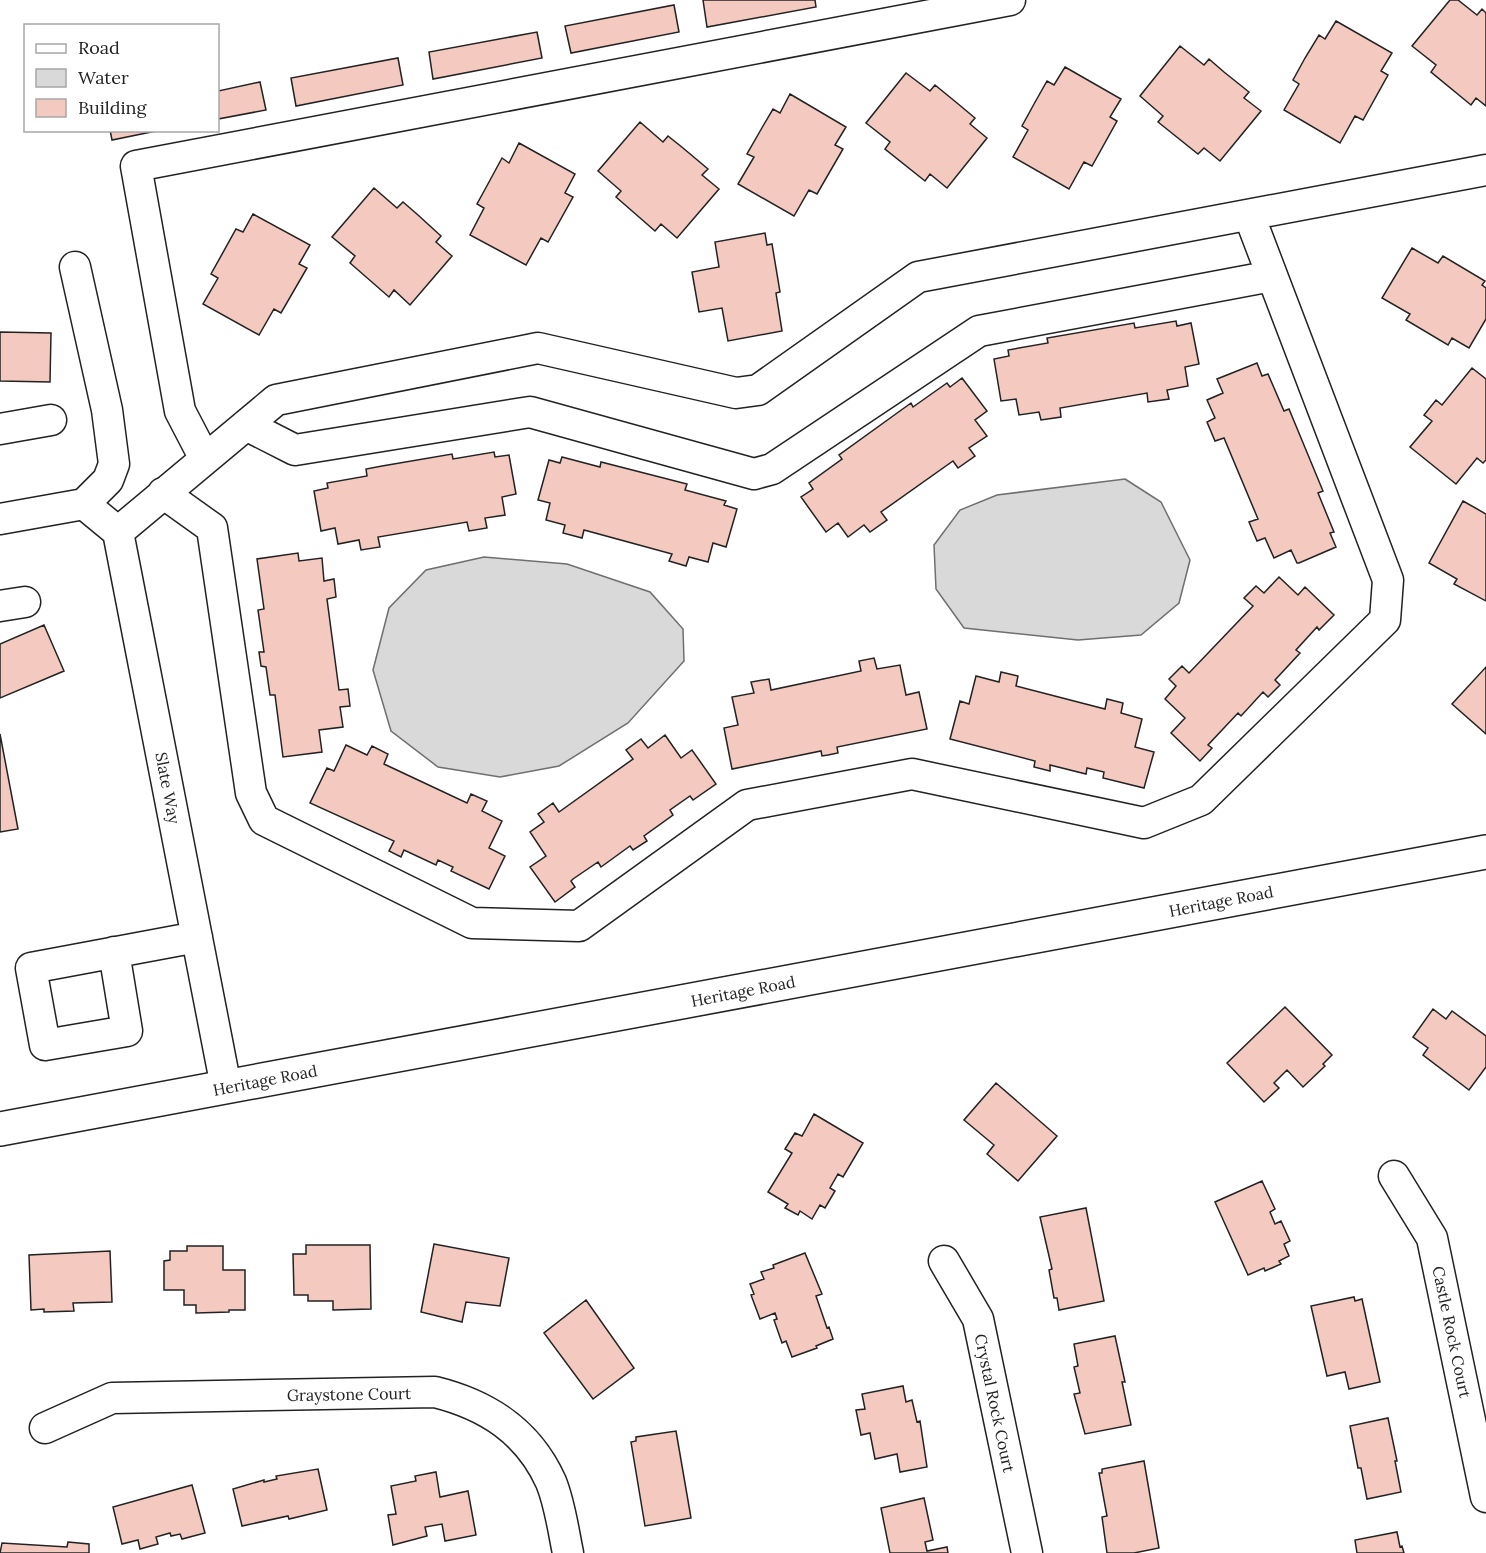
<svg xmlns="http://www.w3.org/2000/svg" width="1486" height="1553" font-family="Lora,serif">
  <rect width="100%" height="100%" fill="#fff"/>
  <path fill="#d9d9d9" stroke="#6f6f6f" stroke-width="1.5" d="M1125,479L1161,502L1190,560L1179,603L1141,635L1078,640L964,628L936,589L934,545L960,510L997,495Z
    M484,557L567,564L650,592L683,629L684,661L628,723L559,766L500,777L438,767L391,731L373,670L389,608L426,570Z"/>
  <path fill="#f3c9c0" stroke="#222" stroke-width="1.5" d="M703,0H815L816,7L707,27Z
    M1450,0H1458L1477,15L1482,9L1486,13V106L1476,98L1471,105L1431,72L1436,65L1412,46Z
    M674,5L679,32L571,53L565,26Z
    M1336,21L1392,53L1381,71L1388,75L1363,120L1355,116L1340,143L1284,110L1299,84L1293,80L1305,58L1319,35L1325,39Z
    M537,32L542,58L433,79L429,52Z
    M1180,46L1204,65L1209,59L1224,72L1249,92L1244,98L1261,111L1220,161L1204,148L1198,154L1158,122L1163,116L1140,96Z
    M398,58L403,85L296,106L291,78Z
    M1065,67L1121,99L1110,117L1117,121L1092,166L1084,162L1069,189L1013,157L1028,130L1022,126L1034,104L1047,81L1054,85Z
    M906,73L930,91L935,85L957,103L975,118L970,124L987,138L947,188L930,174L925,181L885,149L890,142L866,123Z
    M260,82L266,110L218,119V91Z
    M790,94L846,127L835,145L843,149L817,194L809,190L794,216L738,184L754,157L747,154L763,126L773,109L780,113Z
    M640,122L663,142L668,136L683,148L708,169L702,175L719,189L677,238L661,224L655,231L616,197L621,191L598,171Z
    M110,130H161L112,140Z
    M519,143L575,174L565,193L573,197L548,242L541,238L526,265L470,235L484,208L477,204L489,182L502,158L509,163Z
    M374,188L397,208L403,202L418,215L441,236L436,242L452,256L410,305L394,290L389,297L350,263L355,256L332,237Z
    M253,214L310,245L299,264L307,268L281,313L274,309L259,335L203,304L218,278L211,274L236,229L243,232Z
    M765,233L767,245L772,244L780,292L776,293L782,331L728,341L722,308L699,312L692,272L719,267L715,242Z
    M1412,248L1438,263L1443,256L1485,281L1482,285L1486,288V319L1469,348L1452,338L1448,345L1406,320L1410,314L1382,298Z
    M1176,321L1177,326L1191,323L1199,364L1185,367L1188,386L1167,390L1169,399L1148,402L1147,393L1060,408L1061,417L1041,420L1039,412L1019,415L1016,399L1001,401L994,359L1009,356L1008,350L1048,343L1047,338L1134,323L1135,328Z
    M0,332L51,333L50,382L0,381Z
    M1257,363L1262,376L1268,374L1284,411L1289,409L1323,491L1318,493L1334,532L1330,533L1336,547L1299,563H1297L1291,550L1274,558L1265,538L1257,541L1249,522L1258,519L1224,438L1215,441L1207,422L1215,418L1207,400L1223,393L1217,379Z
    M1472,368L1486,379V460L1483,463L1477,458L1456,484L1410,447L1432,421L1424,415L1436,400L1442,405Z
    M962,378L987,411L975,420L987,436L969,448L975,456L958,468L953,461L881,512L887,520L870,532L864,525L848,537L838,523L826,532L801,497L813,489L809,483L842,459L839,455L911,403L913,407L947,383L950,387Z
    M494,452L495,457L509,455L516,494L502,497L505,515L485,518L487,528L469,531L467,522L378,537L380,547L361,550L359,540L338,544L335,528L321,531L314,491L328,488L327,483L367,476L366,469L382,466L452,454L453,459Z
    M562,457L600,467L601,462L687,484L685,490L726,501L724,505L737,509L726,547L713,543L708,562L689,557L686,566L669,561L672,554L584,530L582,538L563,533L565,525L546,520L550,503L538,500L549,460L560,463Z
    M1463,501L1486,514V601L1454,584L1457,579L1429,563Z
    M298,553L299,561L322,558L324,581L334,579L336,597L327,599L339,690L348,689L350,706L340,707L343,727L319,730L322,752L283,757L275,695H270L266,667L261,666L259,652H264L258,610L264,609L257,559Z
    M1279,577L1298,595L1305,587L1334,615L1319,630L1317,627L1296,650L1300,653L1275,680L1280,685L1268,697L1263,692L1241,716L1238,713L1208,745L1212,748L1200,761L1171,733L1185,718L1165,699L1176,686L1169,679L1182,666L1189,673L1253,606L1244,598L1256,586L1264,593Z
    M44,625L64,671L0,698V644Z
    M874,658L877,669L900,665L906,695L919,692L927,729L837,747L838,753L828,755L822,756L821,751L732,769L724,728L738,725L732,697L754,693L751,682L769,679L771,690L861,671L859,661Z
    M1486,667V734L1452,704Z
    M1001,672L1018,676L1016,686L1105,709L1107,699L1123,703L1121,713L1142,719L1135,747L1154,752L1144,788L1103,778L1104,772L1087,768L1086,774L1050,765V771L1034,767L1035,761L950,739L960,701L969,704L976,676L999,682Z
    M0,734L18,829L0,832Z
    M665,735L681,758L692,750L716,784L693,800L690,796L670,810L673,815L644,836L647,841L633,850L630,846L601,867L598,862L573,879L571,881L575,887L555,902L530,867L546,856L530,832L544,822L538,814L553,803L559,812L633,759L626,750L641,739L648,748Z
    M346,745L367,755L372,746L388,754L384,764L467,803L471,794L487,801L482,811L502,821L489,848L505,856L489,889L451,871L453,867L438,860L436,865L404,850L401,857L389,851L394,841L310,803L327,768L334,771Z
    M1285,1007L1332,1055L1323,1064L1325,1066L1303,1087L1287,1070L1274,1083L1279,1088L1264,1102L1227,1063Z
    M1433,1009L1446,1019L1452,1011L1486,1036V1067L1469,1090L1423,1055L1428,1048L1413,1037Z
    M996,1083L1057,1136L1018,1181L987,1154L994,1145L964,1120Z
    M814,1114L863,1143L843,1177L838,1174L830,1188L835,1191L825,1208L820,1205L812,1219L800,1211L798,1215L785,1208L788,1204L768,1192L792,1153L785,1149L795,1133L802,1136Z
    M1262,1181L1275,1209L1270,1212L1275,1224L1281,1221L1290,1241L1284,1244L1289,1256L1279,1261L1281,1264L1265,1271L1264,1268L1248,1275L1215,1202Z
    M1086,1208L1104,1301L1059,1310L1057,1298H1054L1049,1270L1052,1269L1040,1217Z
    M434,1244L509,1258L500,1306L466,1302L462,1322L421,1312Z
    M370,1245L371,1309L333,1310V1301H308V1295H294L293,1254H306V1245Z
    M187,1246H223V1270H245V1310H229V1312L196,1313V1305H184V1290H164V1261L170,1260V1251H187Z
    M110,1251L112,1302L73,1303L74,1311L44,1312V1309L31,1310L29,1255Z
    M805,1253L822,1294L816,1296L827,1328L829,1327L833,1339L816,1346L817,1348L792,1357L786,1341L782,1343L774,1320L777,1319L775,1313L760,1319L751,1295L754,1294L750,1284L764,1279L761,1272L774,1268L773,1265Z
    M1354,1297L1355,1301L1362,1299L1380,1382L1349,1389L1345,1372L1327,1376L1311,1306Z
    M586,1300L634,1368L593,1399L544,1333Z
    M1115,1336L1125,1382H1122L1131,1425L1085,1434L1074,1394L1080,1393L1074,1367L1078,1366L1074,1344Z
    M903,1386L906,1402L912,1400L917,1422L920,1421L927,1467L900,1472L897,1454L875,1459L870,1433L861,1435L856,1410L865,1409L862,1394Z
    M1388,1418L1397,1461H1395L1401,1492L1367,1499L1361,1468H1358L1350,1426Z
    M676,1431L691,1518L645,1526L631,1442L636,1441V1437Z
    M1144,1461L1159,1548L1134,1553H1107L1102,1517L1107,1516L1099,1473H1102V1469Z
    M318,1469L327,1510L289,1519L288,1516L242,1526L233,1489L264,1480V1482L277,1479L276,1476Z
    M436,1472L440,1497L468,1491L476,1535L445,1541L442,1524L425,1527L427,1536L393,1545L388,1515L396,1514L391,1486L416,1481L415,1476Z
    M192,1485L205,1533L182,1539L180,1534L171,1536L170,1533L156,1537L158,1544L140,1549L138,1540L122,1544L113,1507Z
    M924,1498L933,1540L925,1542L927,1551L947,1547L948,1553H890L881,1508Z
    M1397,1532L1400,1547L1402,1546L1404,1553H1357L1355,1540Z
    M68,1542L89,1544V1553H0L2,1543L67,1547Z"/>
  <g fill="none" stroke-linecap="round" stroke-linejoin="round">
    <g stroke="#222" stroke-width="33">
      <path id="minor" d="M75,267L107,410L114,464L108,480L84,504
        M246,425L295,450L530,412L754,474L772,469L979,331L1272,276
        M0,429L51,420
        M205,459L180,411L136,166L1010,0
        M163,493L212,528L251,793L264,820L472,923L579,926L747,805L912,774L1144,823L1201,800L1385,620L1388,580L1249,215
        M84,504L118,532L226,1087
        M0,519L84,504
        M118,532L276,400L538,348L736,393L758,390L918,277L1486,170
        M0,606L25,602
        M114,952L127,1031L45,1045L31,968L197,937
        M1394,1176L1432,1238L1486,1497
        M944,1261L978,1319L1027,1553
        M45,1428L112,1398L435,1392C487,1405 528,1431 551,1482C560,1504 563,1529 568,1553"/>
    </g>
    <g stroke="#222" stroke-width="36">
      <path id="major" d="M0,1129L1486,852"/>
    </g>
    <use href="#minor" stroke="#fff" stroke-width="30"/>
    <use href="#major" stroke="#fff" stroke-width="33"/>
  </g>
  <g text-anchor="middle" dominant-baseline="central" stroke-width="4.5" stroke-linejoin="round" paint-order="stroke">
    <g font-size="16" fill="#222" stroke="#fff">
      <text transform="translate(168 788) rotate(79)">Slate Way</text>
      <text transform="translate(1221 901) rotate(-11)">Heritage Road</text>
      <text transform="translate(743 991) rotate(-11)">Heritage Road</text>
      <text transform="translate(265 1080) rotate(-11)">Heritage Road</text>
      <text transform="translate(1452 1332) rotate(78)">Castle Rock Court</text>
      <text transform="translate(349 1394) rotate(-1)">Graystone Court</text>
      <text transform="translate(995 1403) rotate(78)">Crystal Rock Court</text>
    </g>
  </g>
  <rect x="24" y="24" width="195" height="108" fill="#ffffff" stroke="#a7a7a7" stroke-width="1.5"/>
  <rect x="36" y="44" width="30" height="9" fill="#ffffff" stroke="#a7a7a7" stroke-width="1.5"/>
  <text x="78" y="54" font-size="18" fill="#222222">Road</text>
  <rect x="36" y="69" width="30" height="18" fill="#d9d9d9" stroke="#a7a7a7" stroke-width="1.5"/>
  <text x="78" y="84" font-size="18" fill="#222222">Water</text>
  <rect x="36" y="99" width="30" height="18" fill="#f3c9c0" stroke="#a7a7a7" stroke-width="1.5"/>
  <text x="78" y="114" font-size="18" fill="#222222">Building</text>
</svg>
